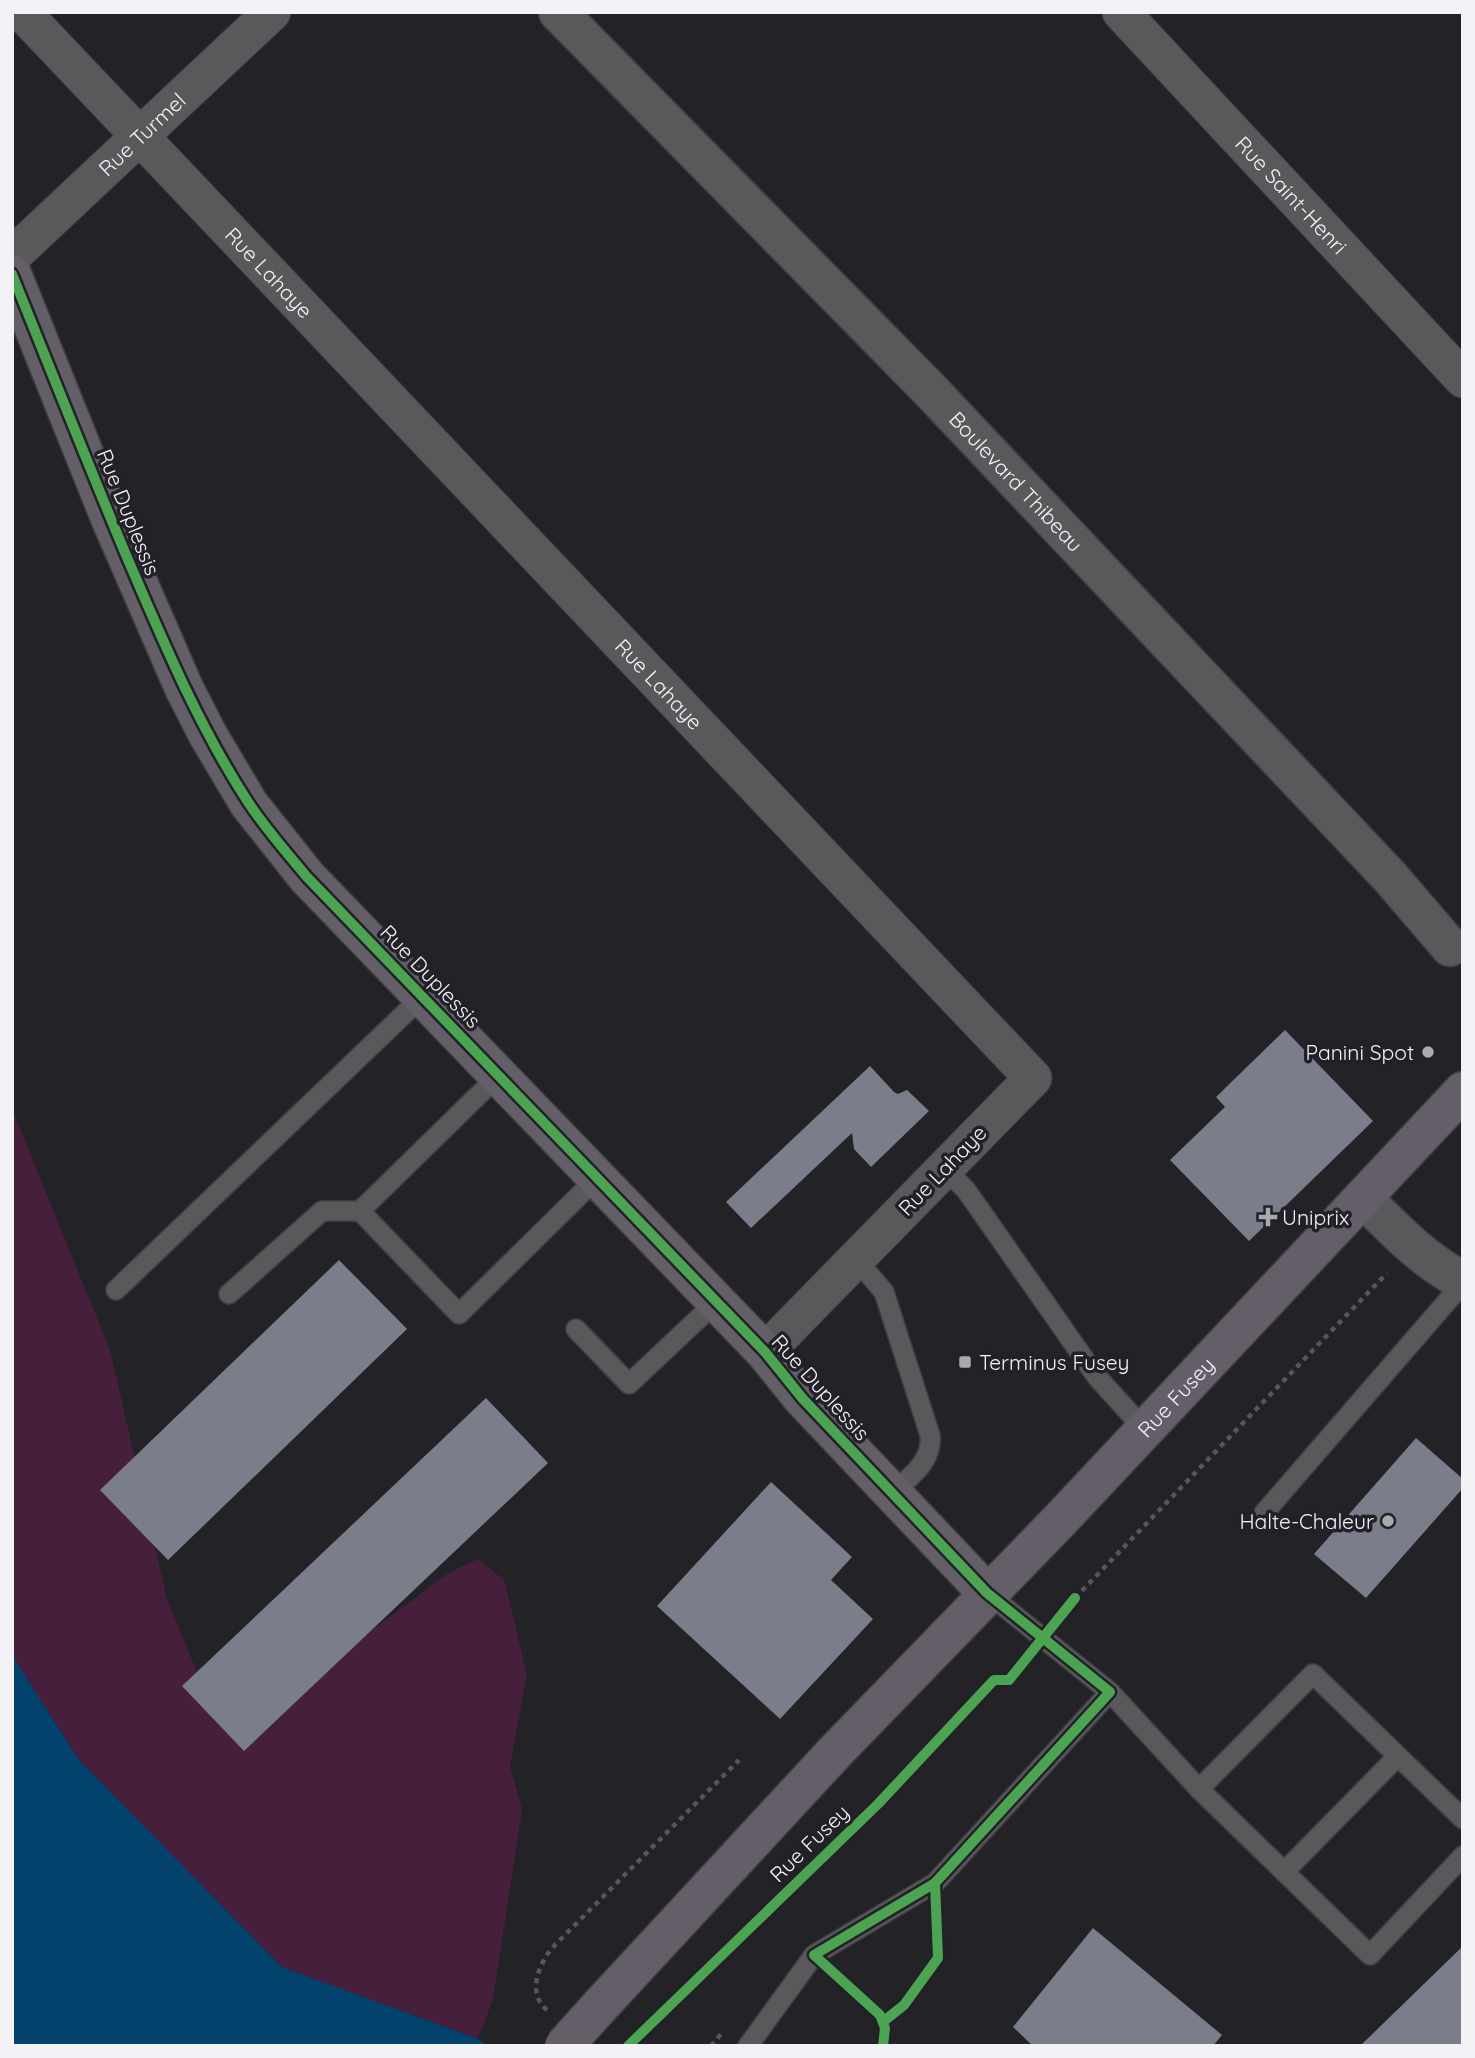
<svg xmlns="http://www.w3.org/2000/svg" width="1475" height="2058" font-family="Quicksand,sans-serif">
  <rect width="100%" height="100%" fill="#232227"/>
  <path fill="#461f3d" d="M12,1109L110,1350L167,1599L197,1672L261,1713L450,1572L478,1559L504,1580L527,1674L510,1766L522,1810L493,1999L478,2039L282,1967L79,1760L17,1663L12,1651Z"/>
  <path fill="#03426d" d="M12,1651L17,1663L79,1760L282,1967L478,2039L488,2046H12Z"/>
  <path fill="#7a7d8a" d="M1285,1030L1373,1121L1249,1241L1170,1160L1225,1107L1216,1097Z
    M870,1066L894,1092L898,1094L907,1090L929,1111L871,1167L854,1149L852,1133L751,1228L726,1202Z
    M339,1260L407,1329L168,1560L100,1490Z
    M486,1398L548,1463L244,1751L182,1686Z
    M1416,1438L1463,1479V1488L1366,1598L1314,1554Z
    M771,1482L852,1557L831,1580L873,1619L780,1719L657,1606Z
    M1093,1928L1222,2035L1213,2046H1033L1013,2027Z
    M1463,1946V2046H1360Z"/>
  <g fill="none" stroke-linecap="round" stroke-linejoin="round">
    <g stroke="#3f3e42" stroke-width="22">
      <path id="service" d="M499,1075L360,1211L459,1314L598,1177
        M944,1168L966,1190L1097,1377L1145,1430
        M856,1259L884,1292L930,1435C933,1462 910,1476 892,1494
        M116,1290L423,996
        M229,1294L322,1211H360
        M576,1329L629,1384L716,1302
        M1264,1513L1463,1283
        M987,1593L1110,1692L1199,1789L1370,1955L1463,1856
        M1199,1789L1313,1674L1463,1819
        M1284,1872L1398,1756
        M748,2046L814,1955L935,1883L1110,1692"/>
    </g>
    <g stroke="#3f3e42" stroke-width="39">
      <g id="minor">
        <path id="s1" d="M22,12L1033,1078L765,1352"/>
        <path id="s2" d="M1121,12L1463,379"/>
        <path id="s3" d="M12,256L272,12"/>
      </g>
    </g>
    <g stroke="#3f3e42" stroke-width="41">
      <g id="tertiary">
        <path id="s4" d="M558,12L929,389L1390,877L1450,947"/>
        <path d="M1363,1198C1395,1230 1423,1260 1463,1281"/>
      </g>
    </g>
    <g stroke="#3f3e42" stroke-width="41">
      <g id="primary">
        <path d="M12,274L110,518L184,688L208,735L249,804L307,877L765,1352L803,1399L987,1593"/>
        <path id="s5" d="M600,2006L835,1752L1061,1519L1463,1091"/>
      </g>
    </g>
    <path stroke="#575759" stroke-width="4.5" stroke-dasharray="5 5" stroke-linecap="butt" d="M1075,1598L1387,1273
      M547,2010C527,1993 538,1967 551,1949L739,1760
      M711,2046L722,2033"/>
    <use href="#service" stroke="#59595b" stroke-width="19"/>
    <use href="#minor" stroke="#59595b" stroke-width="37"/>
    <use href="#tertiary" stroke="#59595b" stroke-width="38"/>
    <use href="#primary" stroke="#645e68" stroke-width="38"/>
    <g stroke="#3f3e42" stroke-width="41" stroke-linecap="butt">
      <path id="primary-bridge" d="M564,2046L600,2006"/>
    </g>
    <use href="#primary-bridge" stroke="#645e68" stroke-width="38"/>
    <g stroke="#222128" stroke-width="15">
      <path id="cycleway" d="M12,274C50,368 87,462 126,555C162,639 198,725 248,802C265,828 287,853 307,877L765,1352L803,1399L987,1593L1110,1692L935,1883L814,1955L880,2015L885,2028L883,2046
        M884,2021L904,2005L938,1958L935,1883
        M628,2046L878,1804L994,1680H1009L1075,1598"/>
    </g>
    <use href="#cycleway" stroke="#4ca352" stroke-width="10"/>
  </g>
  <g fill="#aaa9ae" stroke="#222128" stroke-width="2.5">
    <circle cx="1428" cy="1052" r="7"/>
    <path d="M1264.5 1206.5h7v7h7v7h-7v7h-7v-7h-7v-7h7z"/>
    <rect x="958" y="1355" width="14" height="14" rx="3.5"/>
    <circle cx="1388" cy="1521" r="7"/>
  </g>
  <g text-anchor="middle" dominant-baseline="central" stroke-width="7" stroke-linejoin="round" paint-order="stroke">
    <g font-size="21" fill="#f3f2f7" stroke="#222128">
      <text stroke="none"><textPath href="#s3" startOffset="178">Rue Turmel</textPath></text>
      <text stroke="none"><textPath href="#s2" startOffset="250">Rue Saint-Henri</textPath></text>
      <text stroke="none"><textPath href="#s1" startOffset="359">Rue Lahaye</textPath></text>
      <text stroke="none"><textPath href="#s4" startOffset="656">Boulevard Thibeau</textPath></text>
      <text transform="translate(129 512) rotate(68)">Rue Duplessis</text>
      <text stroke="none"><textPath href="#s1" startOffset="926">Rue Lahaye</textPath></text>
      <text transform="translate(431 976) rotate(46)">Rue Duplessis</text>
      <text transform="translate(942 1170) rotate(-46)">Rue Lahaye</text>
      <text transform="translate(821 1387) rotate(48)">Rue Duplessis</text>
      <text stroke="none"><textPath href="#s5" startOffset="838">Rue Fusey</textPath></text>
      <text transform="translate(809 1843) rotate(-44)">Rue Fusey</text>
    </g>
    <g font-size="21" fill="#f3f2f7" stroke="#222128" text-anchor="end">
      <text x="1414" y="1052">Panini Spot</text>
      <text x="1282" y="1217" text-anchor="start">Uniprix</text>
      <text x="979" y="1362" text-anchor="start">Terminus Fusey</text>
      <text x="1374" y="1521">Halte-Chaleur</text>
    </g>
  </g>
  <rect width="1475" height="2058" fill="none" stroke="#f3f2f7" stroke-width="28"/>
</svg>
